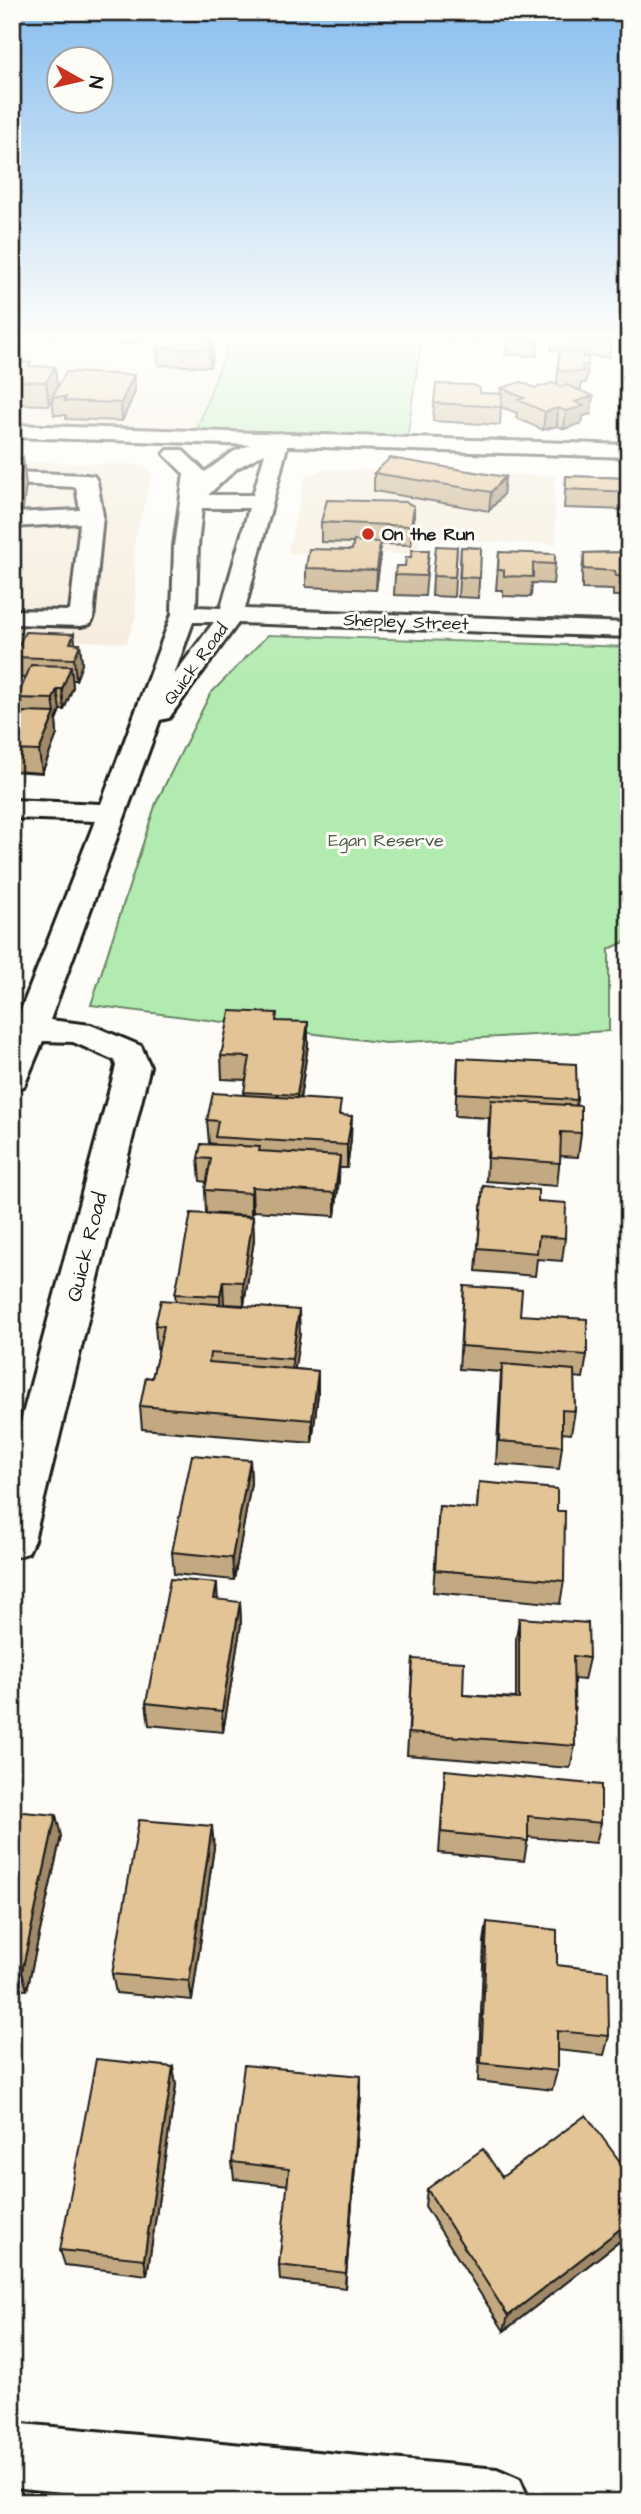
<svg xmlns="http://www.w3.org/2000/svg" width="641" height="2514" font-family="'Architects Daughter',sans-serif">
  <rect width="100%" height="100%" fill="#fdfcf7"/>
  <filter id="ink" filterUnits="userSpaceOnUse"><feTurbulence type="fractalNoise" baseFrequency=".0143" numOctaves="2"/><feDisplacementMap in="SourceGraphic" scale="14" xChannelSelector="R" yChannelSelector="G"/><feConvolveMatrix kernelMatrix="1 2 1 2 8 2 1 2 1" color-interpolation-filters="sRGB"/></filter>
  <g filter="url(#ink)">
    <path fill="#f5ebda" d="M12,353L77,354L72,364L219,369L196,432L12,426Z
      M12,461L145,465L152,473L134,544L136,616L127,643L12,638Z
      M324,469L554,476L556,544L420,539L417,554L288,553L305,477Z"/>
    <path fill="#b2ebaf" stroke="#678466" stroke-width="2" d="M232,334H422L407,439L196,432Z
      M268,635L629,647V940L609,949V1031L386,1043L91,1005L156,803L210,694Z"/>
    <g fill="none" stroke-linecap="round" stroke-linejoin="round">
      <g stroke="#1c1c1c" stroke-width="6">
        <path id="minor" d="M279,433L286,435L289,439L245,609L629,623V637L238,623L169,718L160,720L50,1020L91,1025L141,1046L150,1066L34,1540L28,1553L12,1558V1455L116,1066L114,1060L73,1042L43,1041L24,1086L12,1089V1033L95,821L12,818V800L101,804L172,614L174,546L184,474L164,454L168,450H182L205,472L233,452ZM265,453L253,495H208L237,468ZM202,508H249L221,608L196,607L198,546ZM193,622H214L174,675Z
          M12,472L86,475L94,476L97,481L103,516L93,619L90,624L81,626L12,624V610L70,611L80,523L12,527V513L80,510L76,487L12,484Z
          M12,2423L497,2469L520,2479L530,2502H160L12,2487Z"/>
      </g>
      <g stroke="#1c1c1c" stroke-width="6">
        <path id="major" d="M12,425L629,445V457L12,437Z"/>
      </g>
      <use href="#minor" fill="#fdfcf7" fill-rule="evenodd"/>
      <use href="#major" fill="#fdfcf7" fill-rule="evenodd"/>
    </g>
    <path fill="#c3a981" stroke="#1c1c1c" stroke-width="2" d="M48,334H75L72,339L48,338Z
      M118,334H146L141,344L118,343Z
      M163,334H211L210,338H206V341H212L213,358L210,367L158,365L157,348Z
      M436,334H481L480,343L436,342Z
      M507,334H538L537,356L505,355Z
      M552,334H611L609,357L583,356L588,365L586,383H581V389H576L591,414L583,416L582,423L564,429L557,426L543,430L516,418L517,413L501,407L500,425L433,421L434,403L480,393L500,394L501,388H535L557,385L559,351L551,350Z
      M12,352H21L22,363L31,366L55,367L57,388L134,375L135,392L122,421L66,419V415H54L52,398L49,405L12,404Z
      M374,473L505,477L503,495L489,511L374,491Z
      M566,476L629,478L628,510L564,508Z
      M321,522L414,525L411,545L380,544V561L376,590L306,587V568L352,550L353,543L321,542Z
      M457,547L454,597L432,596L433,576Z
      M461,547L481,548L478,598L458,597Z
      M429,550L425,596L394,595L395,575L405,566L411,557Z
      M499,552L555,564L553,584L532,583L531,597L503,596V590H496Z
      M629,552V596H613V590L582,589V572L584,553Z
      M74,634L75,644H80L82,664L76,680H72L73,687L64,710H60L56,720L57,734L42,773L12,771V719H21H19L17,698L25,678L16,677L13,657Z
      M277,1021L308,1045L300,1099L341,1115L351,1139L347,1168H339V1179L335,1216L253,1211L251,1216L206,1213L205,1190L206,1182L200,1181L198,1158L215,1145V1144L209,1143L207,1120L244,1095L246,1080L222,1079L221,1056Z
      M458,1058L577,1100L576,1105L581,1133L578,1157L560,1156L557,1186L486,1181L489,1118L455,1116Z
      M483,1186L538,1201L565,1238L562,1261L537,1259L535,1276L476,1271Z
      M253,1217L254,1240L244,1305L224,1304L300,1333L294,1369L318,1371V1394L312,1443L142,1429L140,1406L152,1378L159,1349H157L155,1325L176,1301L175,1294Z
      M464,1286L520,1315L587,1355L583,1378L574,1377L575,1411L571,1434L562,1433V1446L559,1469L496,1464L501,1372L459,1369Z
      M250,1460L251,1483L234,1580L174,1574L172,1552Z
      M479,1482L564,1581L560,1604L433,1592L439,1506L477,1509Z
      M240,1602L241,1624L223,1732L149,1725L146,1703Z
      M519,1618L589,1658L584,1680L574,1679L575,1746L570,1768L407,1755L413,1659L463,1695L516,1698V1640Z
      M445,1770L601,1823L596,1843L528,1837L524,1861L439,1853Z
      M12,1811L61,1836L27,1990L12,1989Z
      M214,1847L192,2000L116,1993L112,1974Z
      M487,1922L557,1965L609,2036L604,2055L557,2050V2071L552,2090L478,2081L484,1942Z
      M173,2067L176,2085L147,2275L65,2265L60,2250Z
      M361,2095L345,2288L280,2280L279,2265L288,2185L234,2179L232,2162Z
      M629,2174V2234L504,2331L425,2206L427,2189L502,2177Z"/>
    <path fill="#9f8969" stroke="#1c1c1c" stroke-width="2" d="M141,334H146L141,344Z
      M212,341L213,358L210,367L209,349Z
      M21,352L24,374L17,381L15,362Z
      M55,367L57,390L49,405L46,382Z
      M134,375L135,392L122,421L121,403Z
      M593,396L591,414L583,416L582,423L564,429L566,411L575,402Z
      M558,408L557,426L543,430L545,412Z
      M23,458L26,485L23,509L12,510V482Z
      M505,477L503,495L489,511L491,492Z
      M414,506V525L411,545V526Z
      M380,542V561L376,590L377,570Z
      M74,634L76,654L80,644L82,664L76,680L74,659L70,643Z
      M71,666L73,687L64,710L62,689Z
      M57,689L60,710L56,720L57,734L42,773L39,751L55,713L53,699Z
      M308,1022V1045L297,1118V1095Z
      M352,1116L351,1139L347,1168V1145Z
      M340,1156L339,1179L335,1216V1193Z
      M252,1187L253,1211L251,1216V1193Z
      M253,1217L254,1240L244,1305L243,1282Z
      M223,1281L224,1304L221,1319L220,1296Z
      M299,1310L300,1333L293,1382L292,1359Z
      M318,1371V1394L312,1443V1420Z
      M250,1460L251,1483L234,1580L232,1558Z
      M217,1583L218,1605L214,1599Z
      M240,1602L241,1624L223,1732L222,1711Z
      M56,1815L61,1836L27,1990L22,1971Z
      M212,1826L214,1847L192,2000L189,1981Z
      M173,2067L176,2085L147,2275L144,2259Z
      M361,2076V2095L345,2288L346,2273Z
      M629,2222V2234L504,2331L508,2316Z"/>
    <path fill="#e3c496" stroke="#1c1c1c" stroke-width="2" d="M163,334L201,335L200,337H206L205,341H212L209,349L157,348Z
      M507,334H538V339L506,338Z
      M570,334H611V340L570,339Z
      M559,351L583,352V357H588V365H582L583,372L558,371Z
      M12,352H21L15,362H12Z
      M21,362L31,363L29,366L55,367L46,382L12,381V366H19Z
      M66,372L134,375L121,403L64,401L66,397H52Z
      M521,382L535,388L552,383L562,387L567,385L593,396L575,402L584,406L566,411L558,408L545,412L518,400L524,398L501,388Z
      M436,384L474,385L480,388V393L502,394L501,407L434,403Z
      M12,458H23L20,481L12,482Z
      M390,458L505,477L491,492L374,473Z
      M566,476L629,478V492L566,489Z
      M327,500L406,502L414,506L411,526L321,522Z
      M354,541L380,542L377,570L306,568L309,549L352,550Z
      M436,546L457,547L455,577L433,576Z
      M461,547L481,548L480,578L460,577Z
      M412,550H429L426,576L395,575L396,566H405L406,557H411Z
      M499,552L555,554V564L533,563V577L504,576V570H498Z
      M629,552V576H616L615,571L584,569V553Z
      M25,632L74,634L70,643L80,644L74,659L13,657Z
      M31,665L71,666L62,689H57L53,699L17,698Z
      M24,712L55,713L39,751L12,750V719H21Z
      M230,1011L277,1013L276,1021L308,1022L297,1095L244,1092L250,1057L221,1056Z
      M458,1058L576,1064L577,1100L457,1093Z
      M213,1093L341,1101L339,1115L352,1116L347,1145L215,1137L218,1121L207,1120Z
      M491,1100L581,1106V1133L561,1132L560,1163L488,1158Z
      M201,1144L260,1147L259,1151L340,1156L335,1193L252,1187L251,1193L205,1190L211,1159L198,1158Z
      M483,1186L538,1190V1201L566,1203L565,1238L539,1236L537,1253L478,1248Z
      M191,1213L253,1217L243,1282L223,1281L220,1296L175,1294Z
      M464,1286L522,1290L520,1315L587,1319V1355L461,1346Z
      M161,1300L299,1310L292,1359L210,1353L209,1362L318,1371L312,1420L140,1406L146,1377L152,1378L164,1326L155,1325Z
      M502,1364L574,1370L575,1411L562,1410V1446L499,1441Z
      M192,1455L250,1460L232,1558L172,1552Z
      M479,1482L557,1489V1511H565L564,1581L435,1570L439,1506L477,1509Z
      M170,1579L217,1583L214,1599L240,1602L222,1711L146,1703Z
      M519,1618L588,1623L589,1658L573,1656L575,1746L409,1733L413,1659L464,1662L463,1695L519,1699Z
      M445,1770L601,1785V1823L528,1816V1841L441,1832Z
      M12,1811L56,1815L22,1971L12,1970Z
      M139,1820L212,1826L189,1981L112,1974Z
      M487,1922L557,1930V1965L608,1971L609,2036L557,2031V2071L481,2063Z
      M96,2059L173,2067L144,2259L60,2250Z
      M244,2065L361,2076L346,2273L279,2265L289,2169L232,2162Z
      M586,2115L629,2174V2222L508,2316L427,2189L483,2149L502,2177Z"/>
  </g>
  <linearGradient id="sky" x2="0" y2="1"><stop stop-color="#88beee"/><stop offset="0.49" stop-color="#fefefb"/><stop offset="1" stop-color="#fefefb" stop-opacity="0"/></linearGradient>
  <rect width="641" height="686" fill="url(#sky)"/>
  <circle fill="#c8321e" stroke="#fdfcf7" stroke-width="2.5" cx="368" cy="534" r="7"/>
  <g text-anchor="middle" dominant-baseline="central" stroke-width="6" stroke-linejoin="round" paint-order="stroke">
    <g font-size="18" font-weight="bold" fill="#1c1c1c" stroke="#fdfcf7" text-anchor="start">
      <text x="382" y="534">On the Run</text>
    </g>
    <g font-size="18" fill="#1c1c1c" stroke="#fdfcf7">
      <text transform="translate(406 622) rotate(2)">Shepley Street</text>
      <text transform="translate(196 664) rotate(-54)">Quick Road</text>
    </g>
    <g font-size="18" fill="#495a48" stroke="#fdfcf7">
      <text x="386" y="840">Egan Reserve</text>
    </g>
    <g font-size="21" fill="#1c1c1c" stroke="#fdfcf7">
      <text transform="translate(87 1247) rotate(-76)">Quick Road</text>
    </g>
  </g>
  <rect width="641" height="2514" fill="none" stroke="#fdfcf7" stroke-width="42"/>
  <rect x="21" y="21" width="599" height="2472" fill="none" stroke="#1c1c1c" stroke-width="2.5" filter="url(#ink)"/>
  <g transform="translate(80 80) rotate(98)"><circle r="33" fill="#fdfcf7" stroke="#a3a29f" stroke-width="2"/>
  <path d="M0-5L12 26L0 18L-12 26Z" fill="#c8321e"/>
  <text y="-10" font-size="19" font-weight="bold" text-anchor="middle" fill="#1c1c1c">N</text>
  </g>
</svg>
